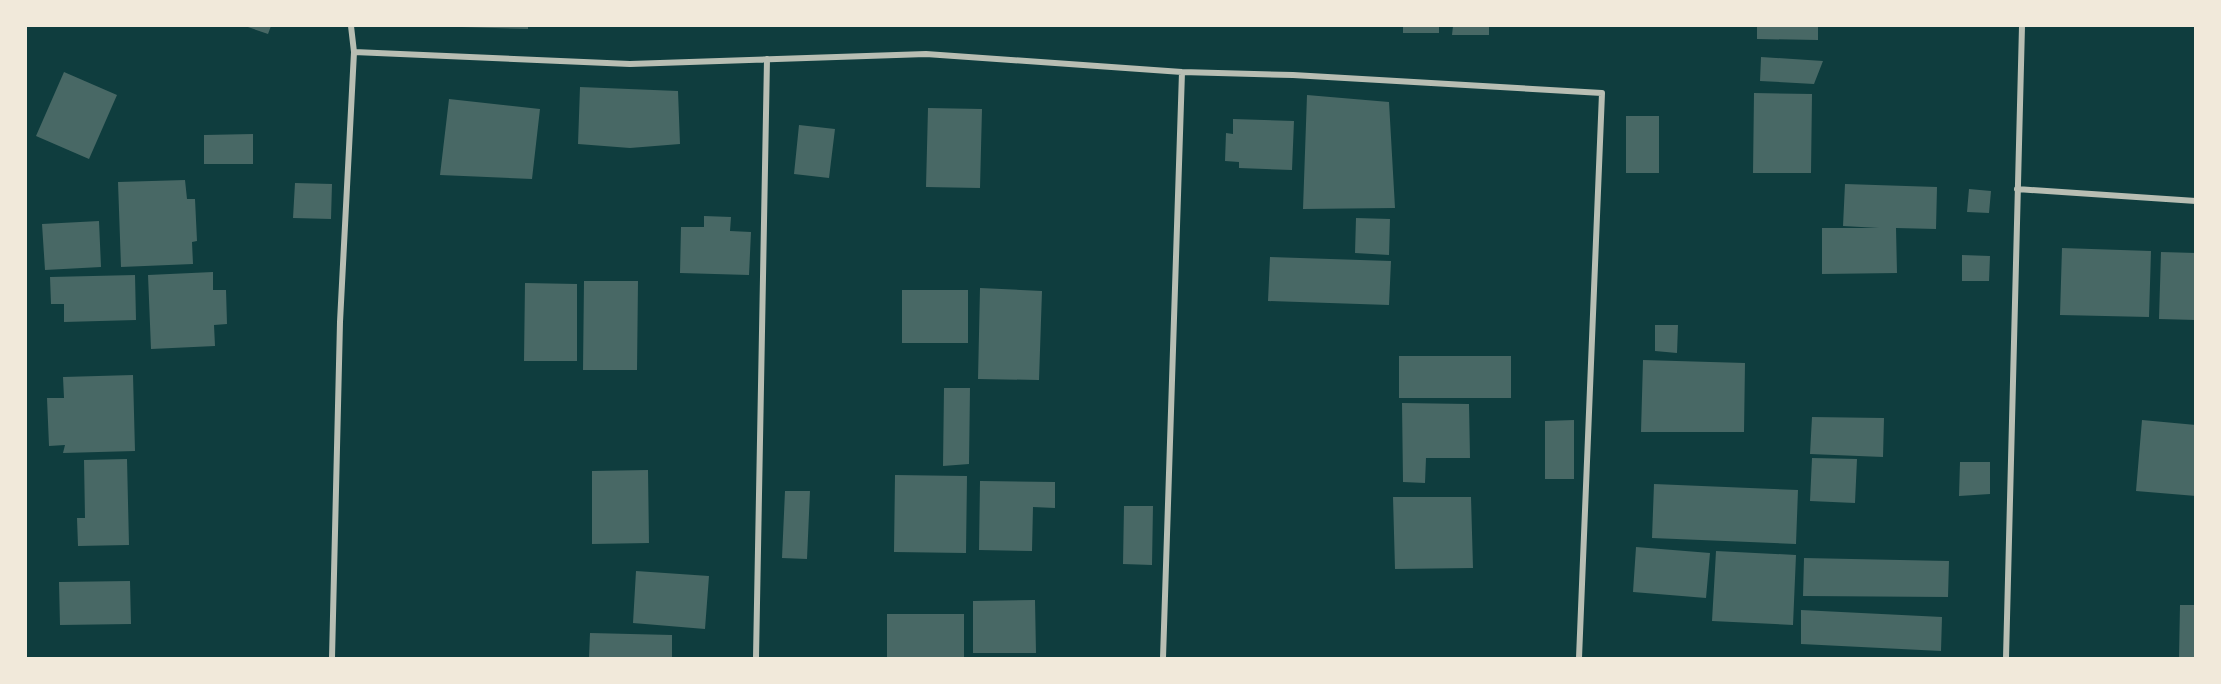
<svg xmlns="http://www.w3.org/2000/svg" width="2221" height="684" font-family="'Alegreya Sans',sans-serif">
  <rect width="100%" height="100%" fill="#0f3d3e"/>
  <path fill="#486865" d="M245,26H271L268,34Z
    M462,26H528V29L462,27Z
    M1403,26H1439V33H1403Z
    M1453,26H1489V35H1452Z
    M1757,26H1818V40L1757,39Z
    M1761,57L1823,61L1814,84L1760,81Z
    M64,72L117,95L89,159L36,136Z
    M580,87L678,91L680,144L630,148L578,144Z
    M1754,93L1812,94L1811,173H1753Z
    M1307,95L1389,102L1395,208L1303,209Z
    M449,99L540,109L532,179L440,175Z
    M928,108L982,109L980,188L926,187Z
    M1626,116H1659V173H1626Z
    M1233,119L1294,121L1292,170L1239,168V162L1225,161L1226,133L1233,134Z
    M799,125L835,129L829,178L794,174Z
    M253,134V164H204V135Z
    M185,180L187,199H195L197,241L192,242L193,264L121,267L118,182Z
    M295,183L332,184L331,219L293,218Z
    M1845,184L1937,187L1936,229L1896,228L1897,273L1822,274V228H1879L1843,226Z
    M1969,189L1991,191L1989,213L1967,212Z
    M704,216L731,217L730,231L751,232L749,275L680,273L681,227H704Z
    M1356,218L1390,219L1389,255L1355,253Z
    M99,221L101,267L45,270L42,224Z
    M2062,248L2151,251L2149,317L2060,315Z
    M2161,252L2196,253V320L2159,319Z
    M1962,255L1990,256L1989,281H1962Z
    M1270,257L1391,261L1389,305L1268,301Z
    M213,272V290H226L227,324L214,325L215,346L151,349L148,275Z
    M135,275L136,320L64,322V304H51L50,277Z
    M584,281H638L637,370H583Z
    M525,283L577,284V361H524Z
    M980,288L1042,291L1039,380L978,379Z
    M902,290H968V343H902Z
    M1655,325H1678L1677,353L1655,351Z
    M1399,356H1511V398H1399Z
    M1643,360L1745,363L1744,432H1641Z
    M133,375L135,451L63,453L65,445L49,446L47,398H64L63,377Z
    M944,388H970L969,464L943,466Z
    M1402,403L1469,404L1470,458H1426L1425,483L1403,482Z
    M1812,417L1884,418L1883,457L1810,454Z
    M1574,420V479H1545V421Z
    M2142,420L2196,425V496L2136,491Z
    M1812,458L1857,459L1855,503L1810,501Z
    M127,459L129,545L78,546L77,518H85L84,460Z
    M1960,462H1990V494L1959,496Z
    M648,470L649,543L592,544V471Z
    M895,475L967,476L966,553L894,552Z
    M980,481L1055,482V508L1033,507L1032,551L979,550Z
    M1654,484L1798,490L1796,544L1652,538Z
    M785,491H810L807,559L782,558Z
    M1393,497H1471L1473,568L1395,569Z
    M1124,506H1153L1152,565L1123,564Z
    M1636,547L1710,553L1706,598L1633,592Z
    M1716,551L1796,555L1793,625L1712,621Z
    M1804,558L1949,561L1948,597L1803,596Z
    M636,571L709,576L705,629L633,623Z
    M130,581L131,624L60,625L59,582Z
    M1035,600L1036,653H973V601Z
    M2180,605H2196V658H2179Z
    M1801,610L1942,617L1941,651L1801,644Z
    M887,614H964V658L887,657Z
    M590,633L672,635V658H589Z"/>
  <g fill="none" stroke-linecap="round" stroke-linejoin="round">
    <path stroke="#b8beb3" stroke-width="6" d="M354,52L630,64L926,54L1182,72L1293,75L1602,93L1579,658
      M2017,189L2196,201
      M332,658L340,322L354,52L351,26
      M756,658L767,59
      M1163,658L1182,72
      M2006,658L2022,26"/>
  </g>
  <rect width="2221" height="684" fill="none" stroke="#f1e9da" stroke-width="54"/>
</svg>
